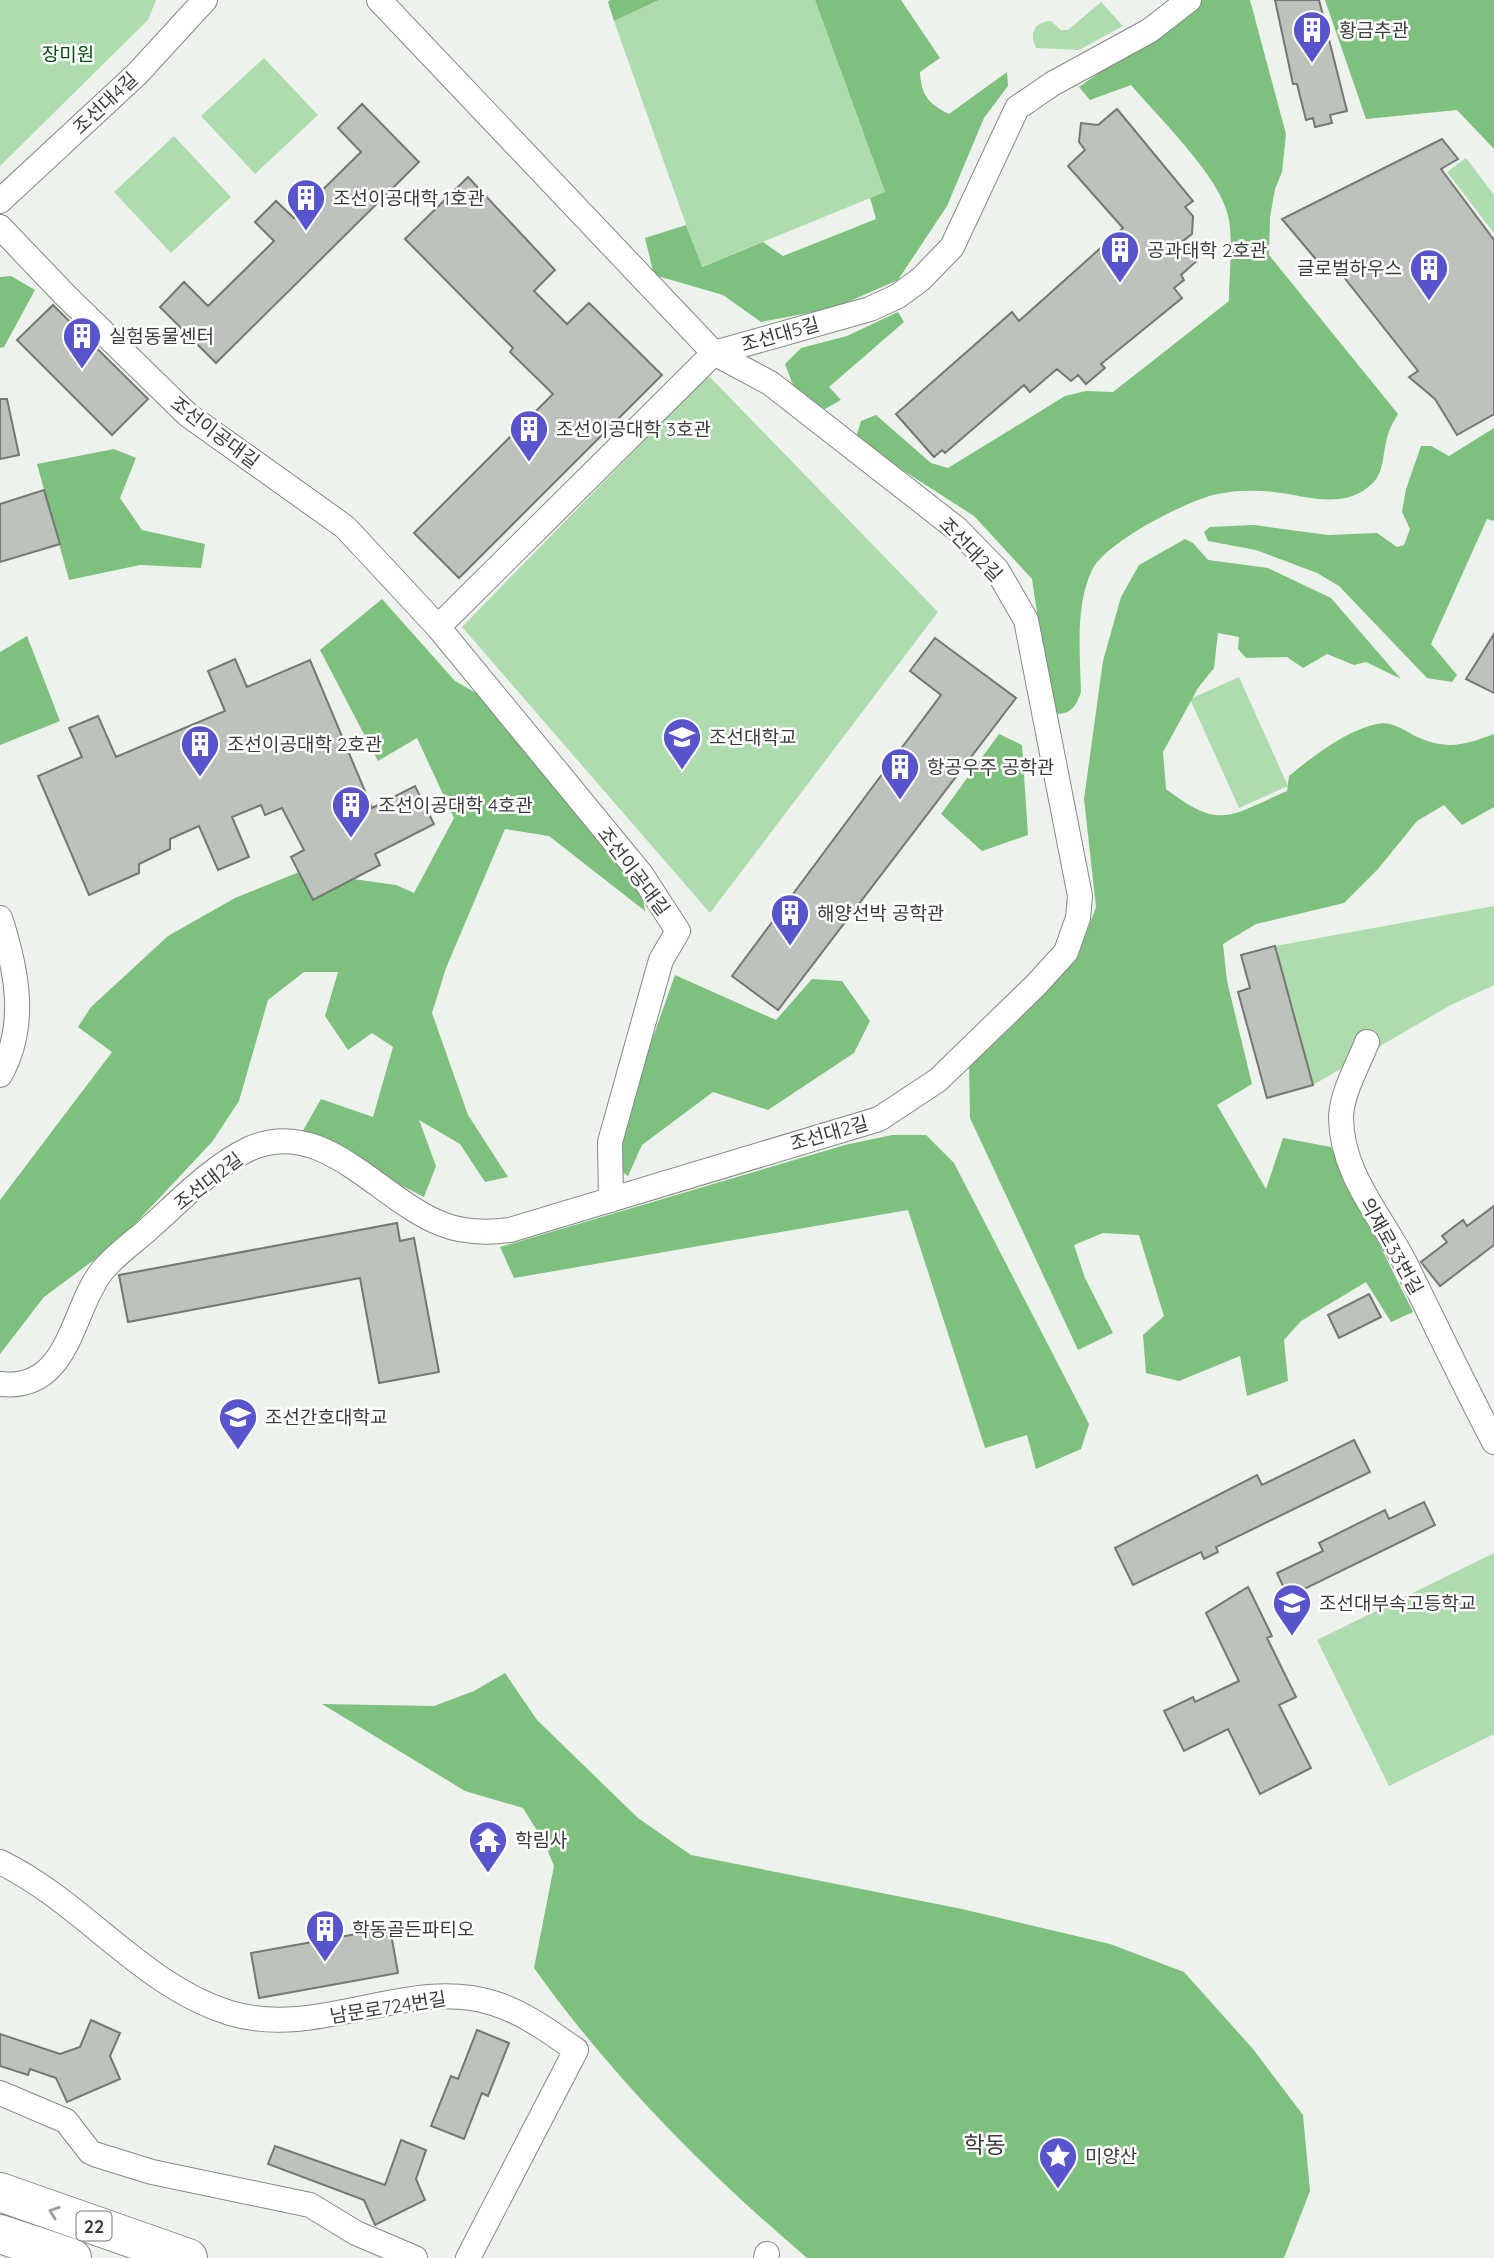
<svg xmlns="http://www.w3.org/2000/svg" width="1494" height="2258" font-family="Quicksand,'Noto Sans KR',sans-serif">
  <rect width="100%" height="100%" fill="#edf3ec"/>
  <path fill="#afdcaf" d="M0,0H156L148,20L0,166Z
    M659,0H815L885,192L701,267L614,21Z
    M1101,2L1123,26L1079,50L1036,48C1029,33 1034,22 1051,21L1061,30H1068Z
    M264,58L318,115L255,174L201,116Z
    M174,136L231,197L171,253L114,192Z
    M1466,158L1494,195V233L1447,172Z
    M708,375L938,612L710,913L462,627Z
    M1239,677L1288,786L1239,808L1190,699Z
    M1494,906V985L1449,1006L1313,1085L1275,946Z
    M1494,1553V1734L1389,1786L1317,1640Z"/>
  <path fill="#7ec07e" d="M610,0H659L614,21L608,2Z
    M815,0H901L940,58L920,72C921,96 929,104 949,114L1007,72L1008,86L984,118L947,206L898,280L834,308L761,322L723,295L654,275L645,238L686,225L702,267L763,242L783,256L876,219L870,198L885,192Z
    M1199,0H1250L1286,134L1282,172L1275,189L1270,217L1269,255L1398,414C1394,421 1389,429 1387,438C1383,452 1384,472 1373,483C1341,514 1299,492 1261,491C1245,490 1228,491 1213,495C1183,503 1106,542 1092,570C1075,606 1080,653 1081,692C1076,705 1073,713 1058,714L1051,707L1032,579L974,516L862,444L857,434L861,421L876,415L931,463L948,468L1065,396L1086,391L1113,392L1229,301C1229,275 1233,246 1229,220C1223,179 1158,117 1131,85L1090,100L1079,87L1107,67L1155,42Z
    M1325,0H1494V149L1457,110L1366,119Z
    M11,276L35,290L4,347L0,348V277Z
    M898,312L904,322L829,387L841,400L823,410L798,398L785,364L801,348L847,336Z
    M1494,428V521L1487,519L1431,644L1457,675L1452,682L1427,678L1339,586L1317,573L1256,550L1208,541L1204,532L1210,527L1254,525L1328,535L1377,533L1397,547L1404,545L1410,529L1402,512L1406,489L1421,446H1431L1449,456Z
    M114,449L136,458L120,498L142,530L205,544L201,568L140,565L69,580L37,464Z
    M1185,539L1193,543L1208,560L1268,568L1331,598L1401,679L1366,662L1354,665L1327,654L1303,668L1287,657L1246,658L1238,649L1239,637L1218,633L1214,668L1198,688L1163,752L1166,789C1221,831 1229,816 1287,791L1289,776C1312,757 1347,730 1377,724C1394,720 1408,734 1422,739C1450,750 1467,744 1494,734V807L1462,825L1444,805L1417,821L1378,869L1344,903L1256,924L1223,944L1227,981L1252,1084L1217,1105L1266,1189L1283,1138L1331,1147L1413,1312L1391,1322L1366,1282L1301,1321L1284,1340L1288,1381L1247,1396L1240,1356L1179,1381L1146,1373L1143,1335L1164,1316L1139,1235L1103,1233L1074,1245L1085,1278L1113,1333L1078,1350L970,1118L969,1063L1078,955L1096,907L1084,799L1103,661L1121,597L1139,565Z
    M382,599L455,681L492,702L643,898L645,911L549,836L505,829L446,968L432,1013L468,1115L508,1177L485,1182L460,1144L419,1120L436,1166L424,1197L301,1134L321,1099L373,1117L393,1047L372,1033L348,1050L325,1016L338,972H304L268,1000L239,1101L212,1142L117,1243L44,1297L0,1354V1200L112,1052L78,1027L91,1007L168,936L235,898L299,872L313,900L353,879L396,885L414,893L454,818L417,738L378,761L320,650Z
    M27,636L60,721L0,745V652Z
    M999,734L1022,745L1028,835L982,851L941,814Z
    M675,975L776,1020L812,979L842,981L870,1021L854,1053L768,1110L713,1092L642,1145L628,1176L615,1167L623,1122Z
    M892,1135H926L954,1163L1089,1424L1081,1449L1036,1469L1027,1435L985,1448L908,1210L514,1278L500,1247L845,1145Z
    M505,1673L537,1720L638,1818L691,1855L962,1909L1110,1944L1184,1972L1253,2049L1303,2115L1310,2191L1284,2258H807C706,2172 611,2076 534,1968L554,1866L544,1842L523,1808L465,1791L322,1704L434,1706L474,1691Z"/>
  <path fill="#bdc3bc" stroke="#737873" stroke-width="2" d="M1275,0H1319L1347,111L1330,115L1332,123L1315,127L1313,118L1306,120L1297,84H1293Z
    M362,104L419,162L216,363L160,307L184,282L208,306L274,241L255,222L276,201L294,218L361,152L338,128Z
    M1117,109L1193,201L1185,207L1193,216L1192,234L1183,241L1198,260L1181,275L1184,280L1174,288L1182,298L1101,364L1105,368L1086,384L1078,375L1071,381L1057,369L1030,392L1024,385L945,453L942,450L934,457L896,414L1012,312L1019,321L1123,228L1068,166L1085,150L1079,142L1081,123L1098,125Z
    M1442,139L1458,159L1441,169L1494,240V414L1457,435L1435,399L1409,377L1418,371L1339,271L1330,276L1282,219Z
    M468,177L555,270L534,291L567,324L589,303L662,375L459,578L414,533L553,394L510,352L513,348L405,239Z
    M53,305L148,399L112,435L17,340Z
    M0,399H7L19,455L0,459Z
    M44,490L60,544L0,562V504Z
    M1494,634V693L1466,679Z
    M935,638L1016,698L778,1010L732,976L941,695L910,671Z
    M235,659L247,687L310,660L372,808L415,786L434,824L375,854L380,865L313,900L291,857L304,850L282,808L265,815L261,805L232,817L249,857L218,870L199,826L170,839V849L139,864V873L89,895L38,776L82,757L69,728L98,716L116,757L225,711L208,671Z
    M1275,946L1313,1085L1267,1098L1238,992L1250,988L1241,955Z
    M1494,1206V1245L1440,1286L1421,1262L1447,1242L1442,1236L1463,1220L1467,1226Z
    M397,1223L400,1241L414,1238L439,1372L379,1383L360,1278L128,1322L119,1275Z
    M1369,1294L1381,1317L1339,1338L1328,1315Z
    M1354,1440L1370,1472L1216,1547L1218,1552L1204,1559L1201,1552L1133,1585L1115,1548L1257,1475L1262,1485Z
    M1424,1502L1435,1525L1288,1597L1277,1573L1323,1551L1319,1543L1385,1510L1389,1519Z
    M1248,1587L1272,1636L1267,1638L1296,1697L1279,1705L1311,1768L1260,1794L1228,1729L1184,1751L1164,1711L1193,1697L1195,1702L1239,1681L1206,1613Z
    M390,1928L398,1973L259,1998L251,1953Z
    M91,2020L120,2033L110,2056L120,2079L67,2102L56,2078L30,2069L28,2075L0,2066V2034L60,2054L80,2047Z
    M477,2030L509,2043L488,2096L482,2093L464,2139L431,2126L451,2076L458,2079Z
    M401,2140L426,2150L416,2179L425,2200L375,2225L364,2200L268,2164L275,2146L385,2185Z"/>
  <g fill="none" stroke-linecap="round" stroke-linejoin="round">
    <g stroke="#848984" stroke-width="26">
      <path id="minor" d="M379,0L714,353L870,309L898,296L921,279L952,247L1017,108L1052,84L1149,31L1189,0
        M0,201L137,74L205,0
        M0,227L64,294L188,415L345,527L438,627L641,874L678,931L661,960L610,1142L611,1200
        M0,918C17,970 28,1026 0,1075
        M1367,1042C1358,1065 1342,1092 1341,1117C1341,1176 1385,1220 1409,1271C1437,1328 1464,1385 1494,1442
        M0,1384C70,1392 71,1310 102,1271C114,1256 131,1244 145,1232C177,1204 211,1167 249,1149C323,1115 379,1200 442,1224C464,1233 487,1233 510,1230L879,1119L938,1080L1036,985L1066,952L1078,918L1080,896L1026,620L997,570L957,529L770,383L714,353L438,627
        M0,1862C83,1902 142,1986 230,2013C319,2040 408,1976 493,2003C523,2012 550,2032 576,2050L468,2258
        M0,2093L66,2121L90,2152L97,2155L152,2172L310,2205L356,2233L415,2258
        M766,2258L767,2254"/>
    </g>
    <g stroke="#848984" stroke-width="40">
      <path id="primary" d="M0,2192L188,2258
        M0,2234L72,2258"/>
    </g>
    <use href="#minor" stroke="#fff" stroke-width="24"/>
    <use href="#primary" stroke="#fff" stroke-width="38"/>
  </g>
  <defs><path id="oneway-chevron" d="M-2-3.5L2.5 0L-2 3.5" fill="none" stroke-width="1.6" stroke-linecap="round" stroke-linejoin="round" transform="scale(1.75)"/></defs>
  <use stroke="#9d9e9c" href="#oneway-chevron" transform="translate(54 2212) rotate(-160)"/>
  <defs>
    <g id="building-pin" transform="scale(2.0125)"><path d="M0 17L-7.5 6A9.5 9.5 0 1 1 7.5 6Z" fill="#5754cc" stroke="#fff"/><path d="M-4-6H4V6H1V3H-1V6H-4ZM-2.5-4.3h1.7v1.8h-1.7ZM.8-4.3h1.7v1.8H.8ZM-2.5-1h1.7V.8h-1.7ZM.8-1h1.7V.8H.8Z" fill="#fff"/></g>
    <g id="university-pin" transform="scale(2.0125)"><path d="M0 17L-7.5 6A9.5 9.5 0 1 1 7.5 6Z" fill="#5754cc" stroke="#fff"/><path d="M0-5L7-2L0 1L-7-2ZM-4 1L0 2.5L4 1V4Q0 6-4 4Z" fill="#fff"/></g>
    <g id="school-pin" transform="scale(2.0125)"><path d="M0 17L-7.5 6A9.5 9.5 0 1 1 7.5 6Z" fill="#5754cc" stroke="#fff"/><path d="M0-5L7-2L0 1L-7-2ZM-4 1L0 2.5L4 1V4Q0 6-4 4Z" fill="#fff"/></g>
    <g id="temple-pin" transform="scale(2.0125)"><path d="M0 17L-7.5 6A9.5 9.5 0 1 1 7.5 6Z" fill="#5754cc" stroke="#fff"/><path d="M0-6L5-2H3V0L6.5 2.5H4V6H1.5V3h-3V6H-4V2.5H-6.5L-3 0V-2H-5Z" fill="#fff"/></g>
    <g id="sight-pin" transform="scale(2.0125)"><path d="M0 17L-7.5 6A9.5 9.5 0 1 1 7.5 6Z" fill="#5754cc" stroke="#fff"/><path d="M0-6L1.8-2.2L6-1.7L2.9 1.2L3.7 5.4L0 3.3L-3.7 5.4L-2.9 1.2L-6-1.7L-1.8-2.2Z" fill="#fff"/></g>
  </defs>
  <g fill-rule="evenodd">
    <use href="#building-pin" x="1312" y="30"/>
    <use href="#building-pin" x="306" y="198"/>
    <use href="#building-pin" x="1120" y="250"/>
    <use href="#building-pin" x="1429" y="268"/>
    <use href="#building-pin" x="82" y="336"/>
    <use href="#building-pin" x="529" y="429"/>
    <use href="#university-pin" x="682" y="737"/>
    <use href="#building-pin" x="200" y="744"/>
    <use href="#building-pin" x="900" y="767"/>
    <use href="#building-pin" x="351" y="805"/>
    <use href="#building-pin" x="790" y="913"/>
    <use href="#university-pin" x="238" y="1417"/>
    <use href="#school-pin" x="1292" y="1603"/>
    <use href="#temple-pin" x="488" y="1840"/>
    <use href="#building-pin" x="325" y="1929"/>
    <use href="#sight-pin" x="1058" y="2156"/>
  </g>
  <g text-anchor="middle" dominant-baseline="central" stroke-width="5" stroke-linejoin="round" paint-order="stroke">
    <rect fill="#fff" stroke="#767775" stroke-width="2" x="76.5" y="2211.5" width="35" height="29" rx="5"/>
    <g font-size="18" font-weight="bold" fill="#3b3d3a">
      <text x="94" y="2226">22</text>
    </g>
    <g font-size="19" fill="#3b3d3a" stroke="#fff" text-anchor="start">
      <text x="1339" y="30">황금추관</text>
      <text x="333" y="198">조선이공대학 1호관</text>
      <text x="1147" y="250">공과대학 2호관</text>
      <text x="1402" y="268" text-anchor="end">글로벌하우스</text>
      <text x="109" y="336">실험동물센터</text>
      <text x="556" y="429">조선이공대학 3호관</text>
      <text x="709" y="737">조선대학교</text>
      <text x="227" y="744">조선이공대학 2호관</text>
      <text x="927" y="767">항공우주 공학관</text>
      <text x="378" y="805">조선이공대학 4호관</text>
      <text x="817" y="913">해양선박 공학관</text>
      <text x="265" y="1417">조선간호대학교</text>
      <text x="1319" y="1603">조선대부속고등학교</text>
      <text x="515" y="1840">학림사</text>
      <text x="352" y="1929">학동골든파티오</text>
      <text x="1085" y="2156">미양산</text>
    </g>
    <g font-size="19" fill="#075011" stroke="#fff">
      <text x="68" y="54">장미원</text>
    </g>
    <g font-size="19" fill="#3b3d3a" stroke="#fff">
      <text transform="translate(105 103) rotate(-43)">조선대4길</text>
      <text transform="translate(780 334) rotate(-16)">조선대5길</text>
      <text transform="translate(215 432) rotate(37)">조선이공대길</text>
      <text transform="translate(971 549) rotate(46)">조선대2길</text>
      <text transform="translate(634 871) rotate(53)">조선이공대길</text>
      <text transform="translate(829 1133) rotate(-16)">조선대2길</text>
      <text transform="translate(208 1181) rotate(-38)">조선대2길</text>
      <text transform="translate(1392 1246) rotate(61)">의재로33번길</text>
      <text transform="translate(388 2007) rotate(-9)">남문로724번길</text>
    </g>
    <g font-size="23" fill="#3b3d3a" stroke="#fff">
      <text x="985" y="2144">학동</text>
    </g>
  </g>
</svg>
